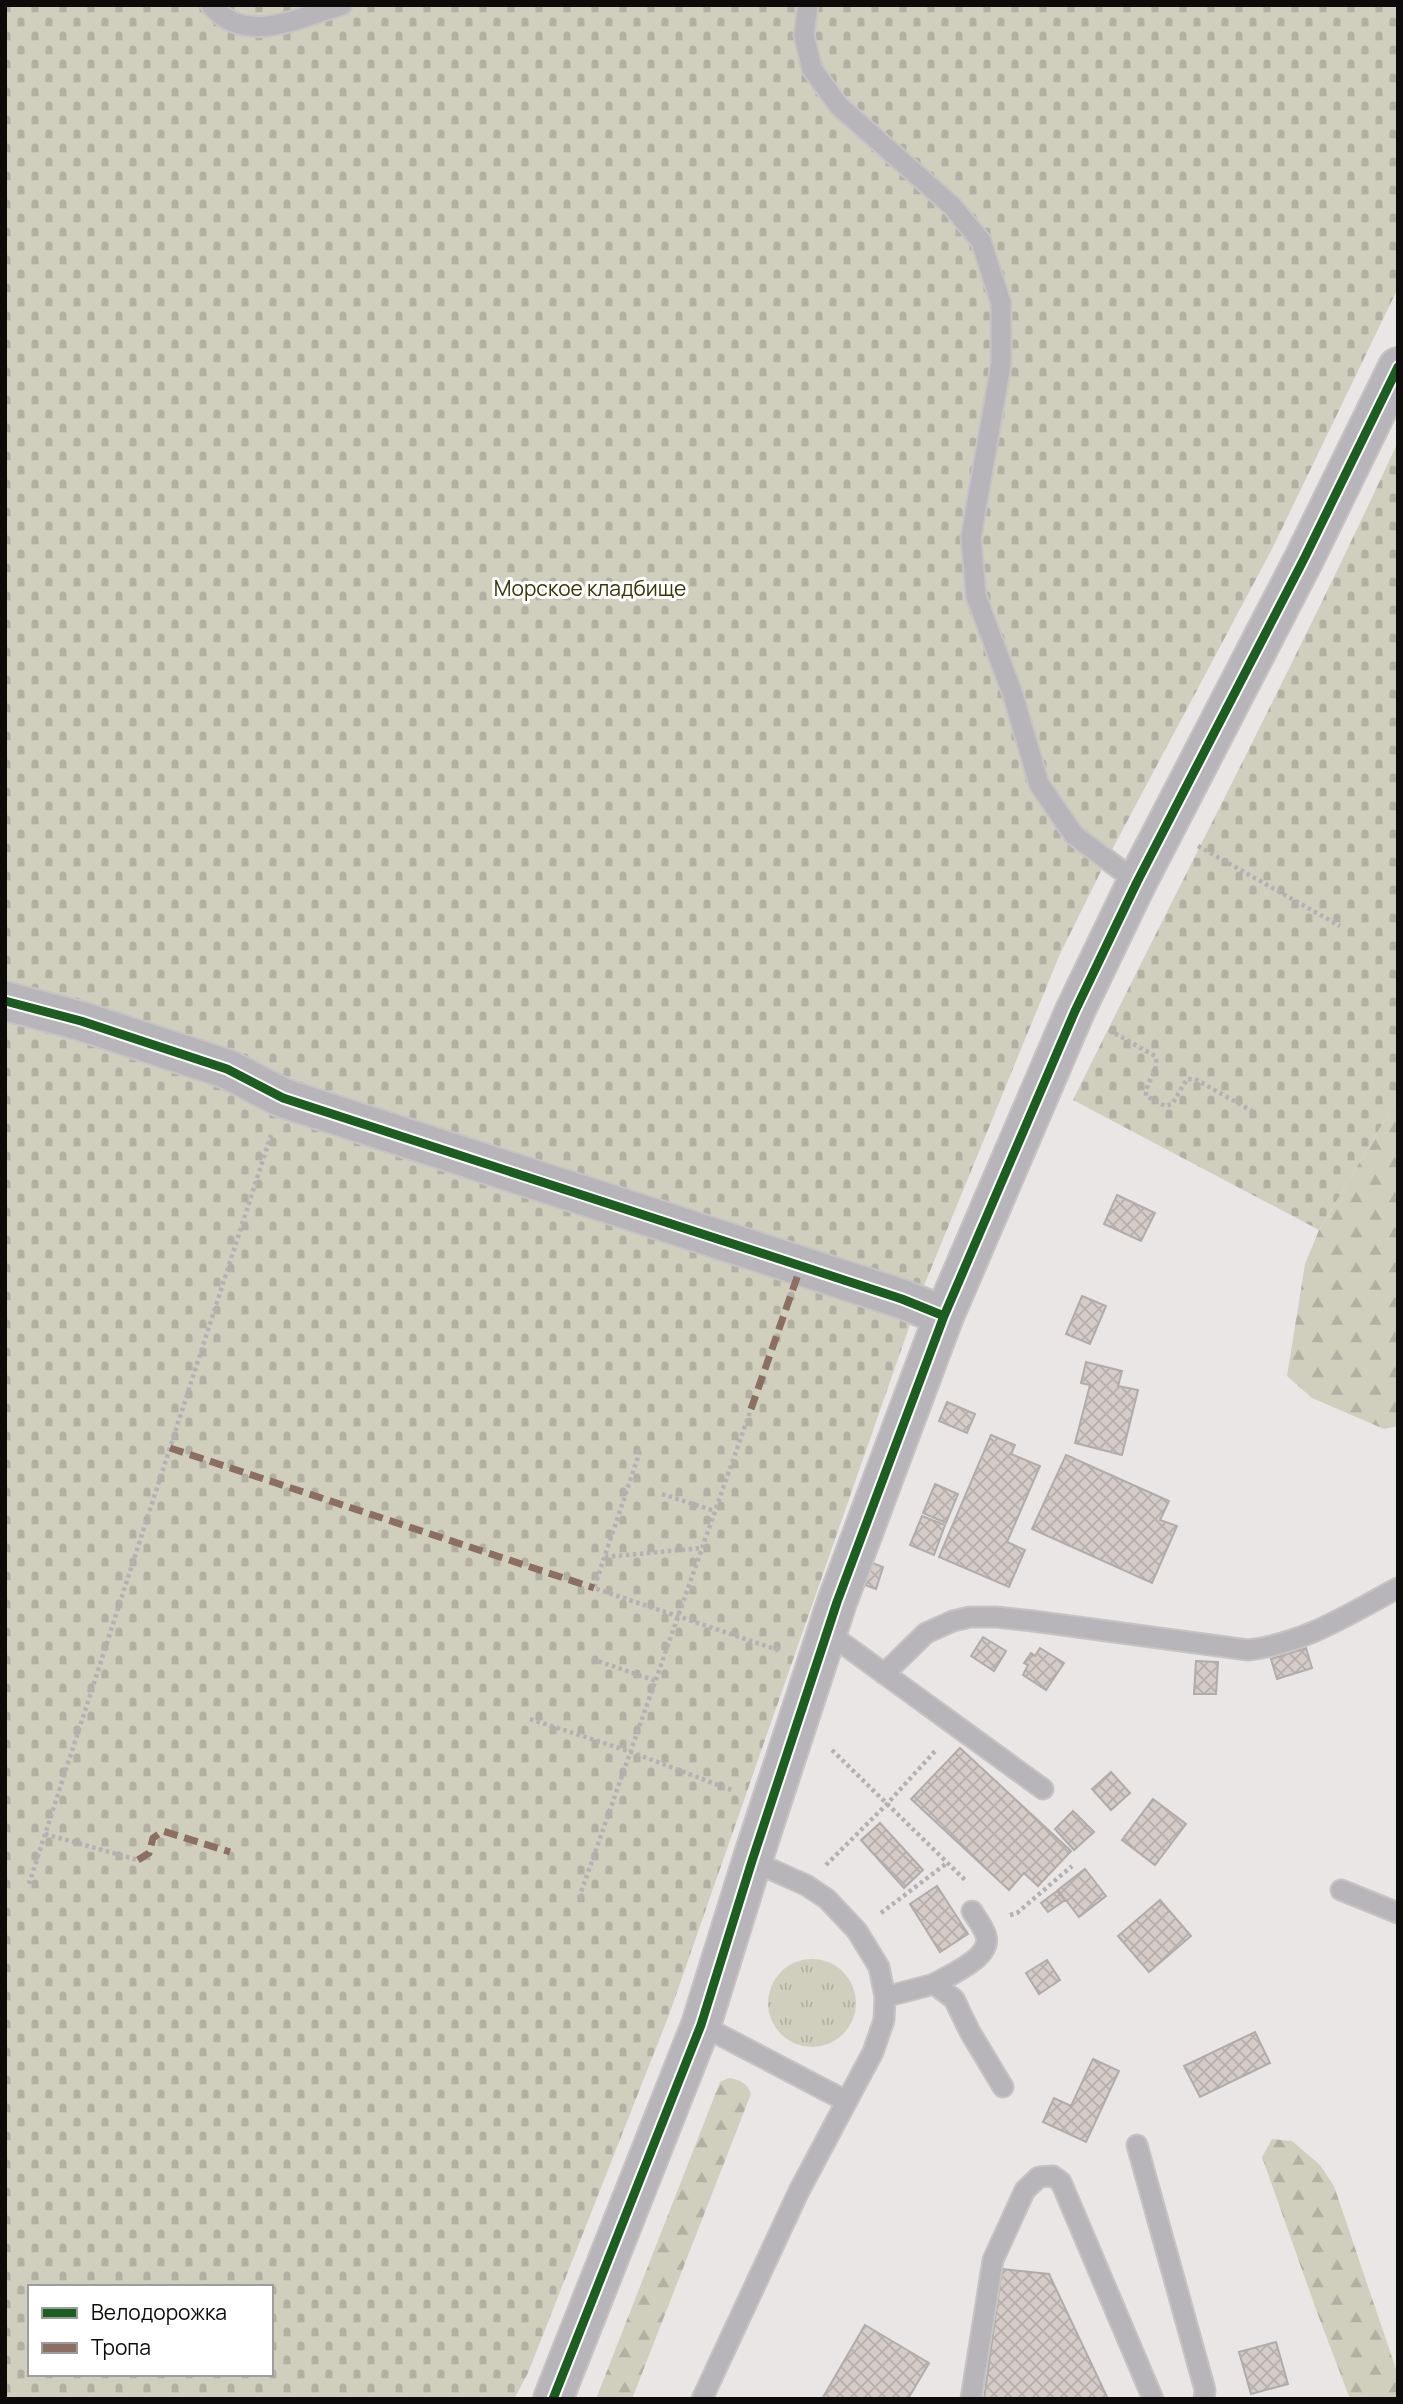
<svg xmlns="http://www.w3.org/2000/svg" width="1403" height="2404" font-family="Manrope,sans-serif">
  <defs>
    <pattern id="grass-tufts" width="24" height="20" patternUnits="userSpaceOnUse" patternTransform="scale(1.75)"><rect width="24" height="20" fill="#d0cfbe"/><path d="M3 7l-1-3M5 7V3M7 7l1-3M15 17l-1-3M17 17v-4M19 17l1-3" fill="none" stroke="#b1b0a2"/></pattern>
    <pattern id="forest-firs" width="22" height="20" patternUnits="userSpaceOnUse" patternTransform="scale(1.75)"><rect width="22" height="20" fill="#d0cfbe"/><path d="M5 1l3.5 6h-7zM16 11l3.5 6h-7z" fill="#b1b0a2"/></pattern>
    <pattern id="cemetery-stones" width="16" height="16" patternUnits="userSpaceOnUse" patternTransform="scale(1.75)"><rect width="16" height="16" fill="#d0cfbe"/><path d="M2 7V4a2 2 0 0 1 4 0v3zM10 15v-3a2 2 0 0 1 4 0v3z" fill="#b1b0a2"/></pattern>
    <pattern id="building-cross-hatch" width="8" height="8" patternUnits="userSpaceOnUse" patternTransform="scale(1.75)"><rect width="8" height="8" fill="#d5ccc8"/><path d="M0 0l8 8M0 8l8-8" fill="none" stroke="#b6aeaa"/></pattern>
  </defs>
  <rect width="100%" height="100%" fill="#eae6e5"/>
  <path fill="url(#grass-tufts)" d="M768 2003a44 44 0 1 1 88 0a44 44 0 1 1-88 0Z"/>
  <path fill="url(#forest-firs)" d="M1398,1098V1426L1384,1429L1312,1398L1287,1376L1305,1264L1319,1230Z
    M729,2078C741,2080 747,2083 751,2094L632,2399H596L720,2082Z
    M1272,2139L1292,2141L1320,2165L1334,2186L1398,2375V2399H1350L1317,2312L1262,2157Z"/>
  <path fill="url(#cemetery-stones)" fill-rule="evenodd" d="M5,5H1398V288L1273,547L1106,861L1060,954L921,1293L669,2015L528,2373L514,2399H5ZM30,2287H271V2374H30Z
    M1398,442V1098L1319,1230L1073,1100C1181,881 1295,664 1398,442Z"/>
  <path fill="url(#building-cross-hatch)" stroke="#afacab" stroke-width="2" d="M1117,1195L1155,1213L1141,1241L1104,1224Z
    M1082,1296L1106,1306L1090,1344L1066,1334Z
    M1086,1362L1122,1371L1118,1386L1138,1390L1122,1455L1075,1443L1090,1385L1081,1383Z
    M947,1402L975,1414L967,1433L939,1421Z
    M991,1435L1015,1445L1011,1454L1040,1466L1007,1542L1025,1550L1009,1587L939,1557Z
    M1066,1455L1169,1501L1160,1520L1177,1526L1152,1583L1032,1529Z
    M935,1484L958,1494L946,1523L923,1513Z
    M922,1516L945,1525L934,1555L910,1545Z
    M867,1561L883,1567L876,1589L859,1583Z
    M983,1637L1006,1651L994,1671L971,1656Z
    M1040,1648L1064,1663L1046,1690L1023,1675L1028,1665L1024,1663L1031,1653L1035,1656Z
    M1306,1648L1312,1668L1277,1679L1271,1659Z
    M1196,1661L1218,1662L1216,1694H1194Z
    M960,1748L1071,1851L1038,1886L1024,1873L1009,1890L911,1799Z
    M1111,1772L1130,1793L1111,1810L1092,1789Z
    M1153,1799L1186,1824L1155,1865L1122,1840Z
    M1073,1811L1094,1832L1074,1850L1055,1829Z
    M880,1823L923,1870L904,1888L861,1840Z
    M1085,1869L1106,1896L1079,1917L1058,1890Z
    M937,1886L968,1934L940,1952L910,1904Z
    M1057,1891L1065,1900L1048,1912L1041,1903Z
    M1160,1900L1191,1936L1149,1972L1118,1936Z
    M1047,1960L1060,1980L1039,1994L1026,1973Z
    M1255,2032L1270,2063L1200,2097L1184,2066Z
    M1093,2059L1119,2071L1086,2142L1043,2122L1054,2098L1071,2106Z
    M1002,2269L1049,2274L1108,2399H984Z
    M865,2325L929,2363L908,2399H822Z
    M1276,2342L1288,2384L1251,2394L1239,2352Z"/>
  <g fill="none" stroke-linecap="round" stroke-linejoin="round">
    <g stroke="#c6c4c3" stroke-width="23">
      <path id="lane" d="M211,5C245,47 300,17 342,5
        M808,5L804,35L812,69L839,106L952,206L981,241L1001,303V364L971,537L976,596L1013,695L1039,784L1074,835L1137,882
        M827,1632L1043,1789
        M884,1674L926,1633L953,1621L970,1617H996L1033,1621L1248,1650C1306,1643 1347,1615 1398,1588
        M1341,1890L1398,1913
        M934,1984C949,1975 992,1958 986,1936C984,1927 976,1918 972,1911
        M885,1997L934,1984L954,1999L970,2032L1003,2087
        M701,2025L846,2101
        M1137,2145L1205,2390L1204,2399
        M702,2399L799,2191L873,2052L884,2020L885,1997L879,1967L857,1931L827,1899L806,1885L752,1861
        M971,2399L993,2260L1025,2190L1039,2177L1053,2176L1061,2182L1153,2399"/>
    </g>
    <g stroke="#c6c4c3" stroke-width="42">
      <path id="street" d="M5,1001L81,1021L227,1069L283,1098L801,1266L902,1299L944,1316
        M553,2399L701,2025L752,1861L837,1602L944,1316L1075,1011L1137,882L1305,557L1398,367"/>
    </g>
    <path stroke="#b3b1b3" stroke-width="4.5" stroke-dasharray="3.5 3.5" stroke-linecap="butt" d="M1198,846L1340,926
      M1109,1030L1155,1056C1161,1070 1145,1081 1146,1096L1165,1106L1172,1104L1187,1079H1195L1252,1111
      M640,1451L594,1588L781,1651
      M662,1494L715,1511
      M605,1557L702,1548
      M592,1659L656,1681
      M530,1719L631,1752L734,1791
      M832,1750L966,1881
      M45,1834L138,1860
      M826,1865L887,1804L936,1750
      M29,1884L271,1135
      M579,1898L751,1409
      M881,1913L947,1863
      M1010,1915L1017,1913L1072,1866"/>
    <use href="#lane" stroke="#b7b5ba" stroke-width="19"/>
    <use href="#street" stroke="#b7b5ba" stroke-width="38"/>
    <path stroke="#8d6e63" stroke-width="7" stroke-dasharray="14 7" stroke-linecap="butt" d="M751,1409L801,1266
      M170,1448L594,1588
      M138,1860L149,1853L153,1838L163,1831L230,1852"/>
    <g stroke="#fff" stroke-width="13">
      <path id="cycleway" d="M5,1001L81,1021L227,1069L283,1098L801,1266L902,1299L944,1316
        M553,2399L701,2025L752,1861L837,1602L944,1316L1075,1011L1137,882L1305,557L1398,367"/>
    </g>
    <use href="#cycleway" stroke="#1b5e20" stroke-width="9"/>
  </g>
  <g text-anchor="middle" dominant-baseline="central" stroke-width="6" stroke-linejoin="round" paint-order="stroke">
    <g font-size="21" fill="#373709" stroke="#fff">
      <text x="590" y="588">Морское кладбище</text>
    </g>
  </g>
  <rect width="1403" height="2404" fill="none" stroke="#0d0b09" stroke-width="14"/>
  <rect x="28" y="2285" width="245" height="91" fill="#ffffff" stroke="#9e9d9d" stroke-width="2"/>
  <rect x="42" y="2308" width="35" height="10" fill="#1b5e20" stroke="#9e9d9d" stroke-width="2"/>
  <text x="91" y="2320" font-size="21" fill="#0d0b09">Велодорожка</text>
  <rect x="42" y="2343" width="35" height="10" fill="#8d6e63" stroke="#9e9d9d" stroke-width="2"/>
  <text x="91" y="2355" font-size="21" fill="#0d0b09">Тропа</text>
</svg>
